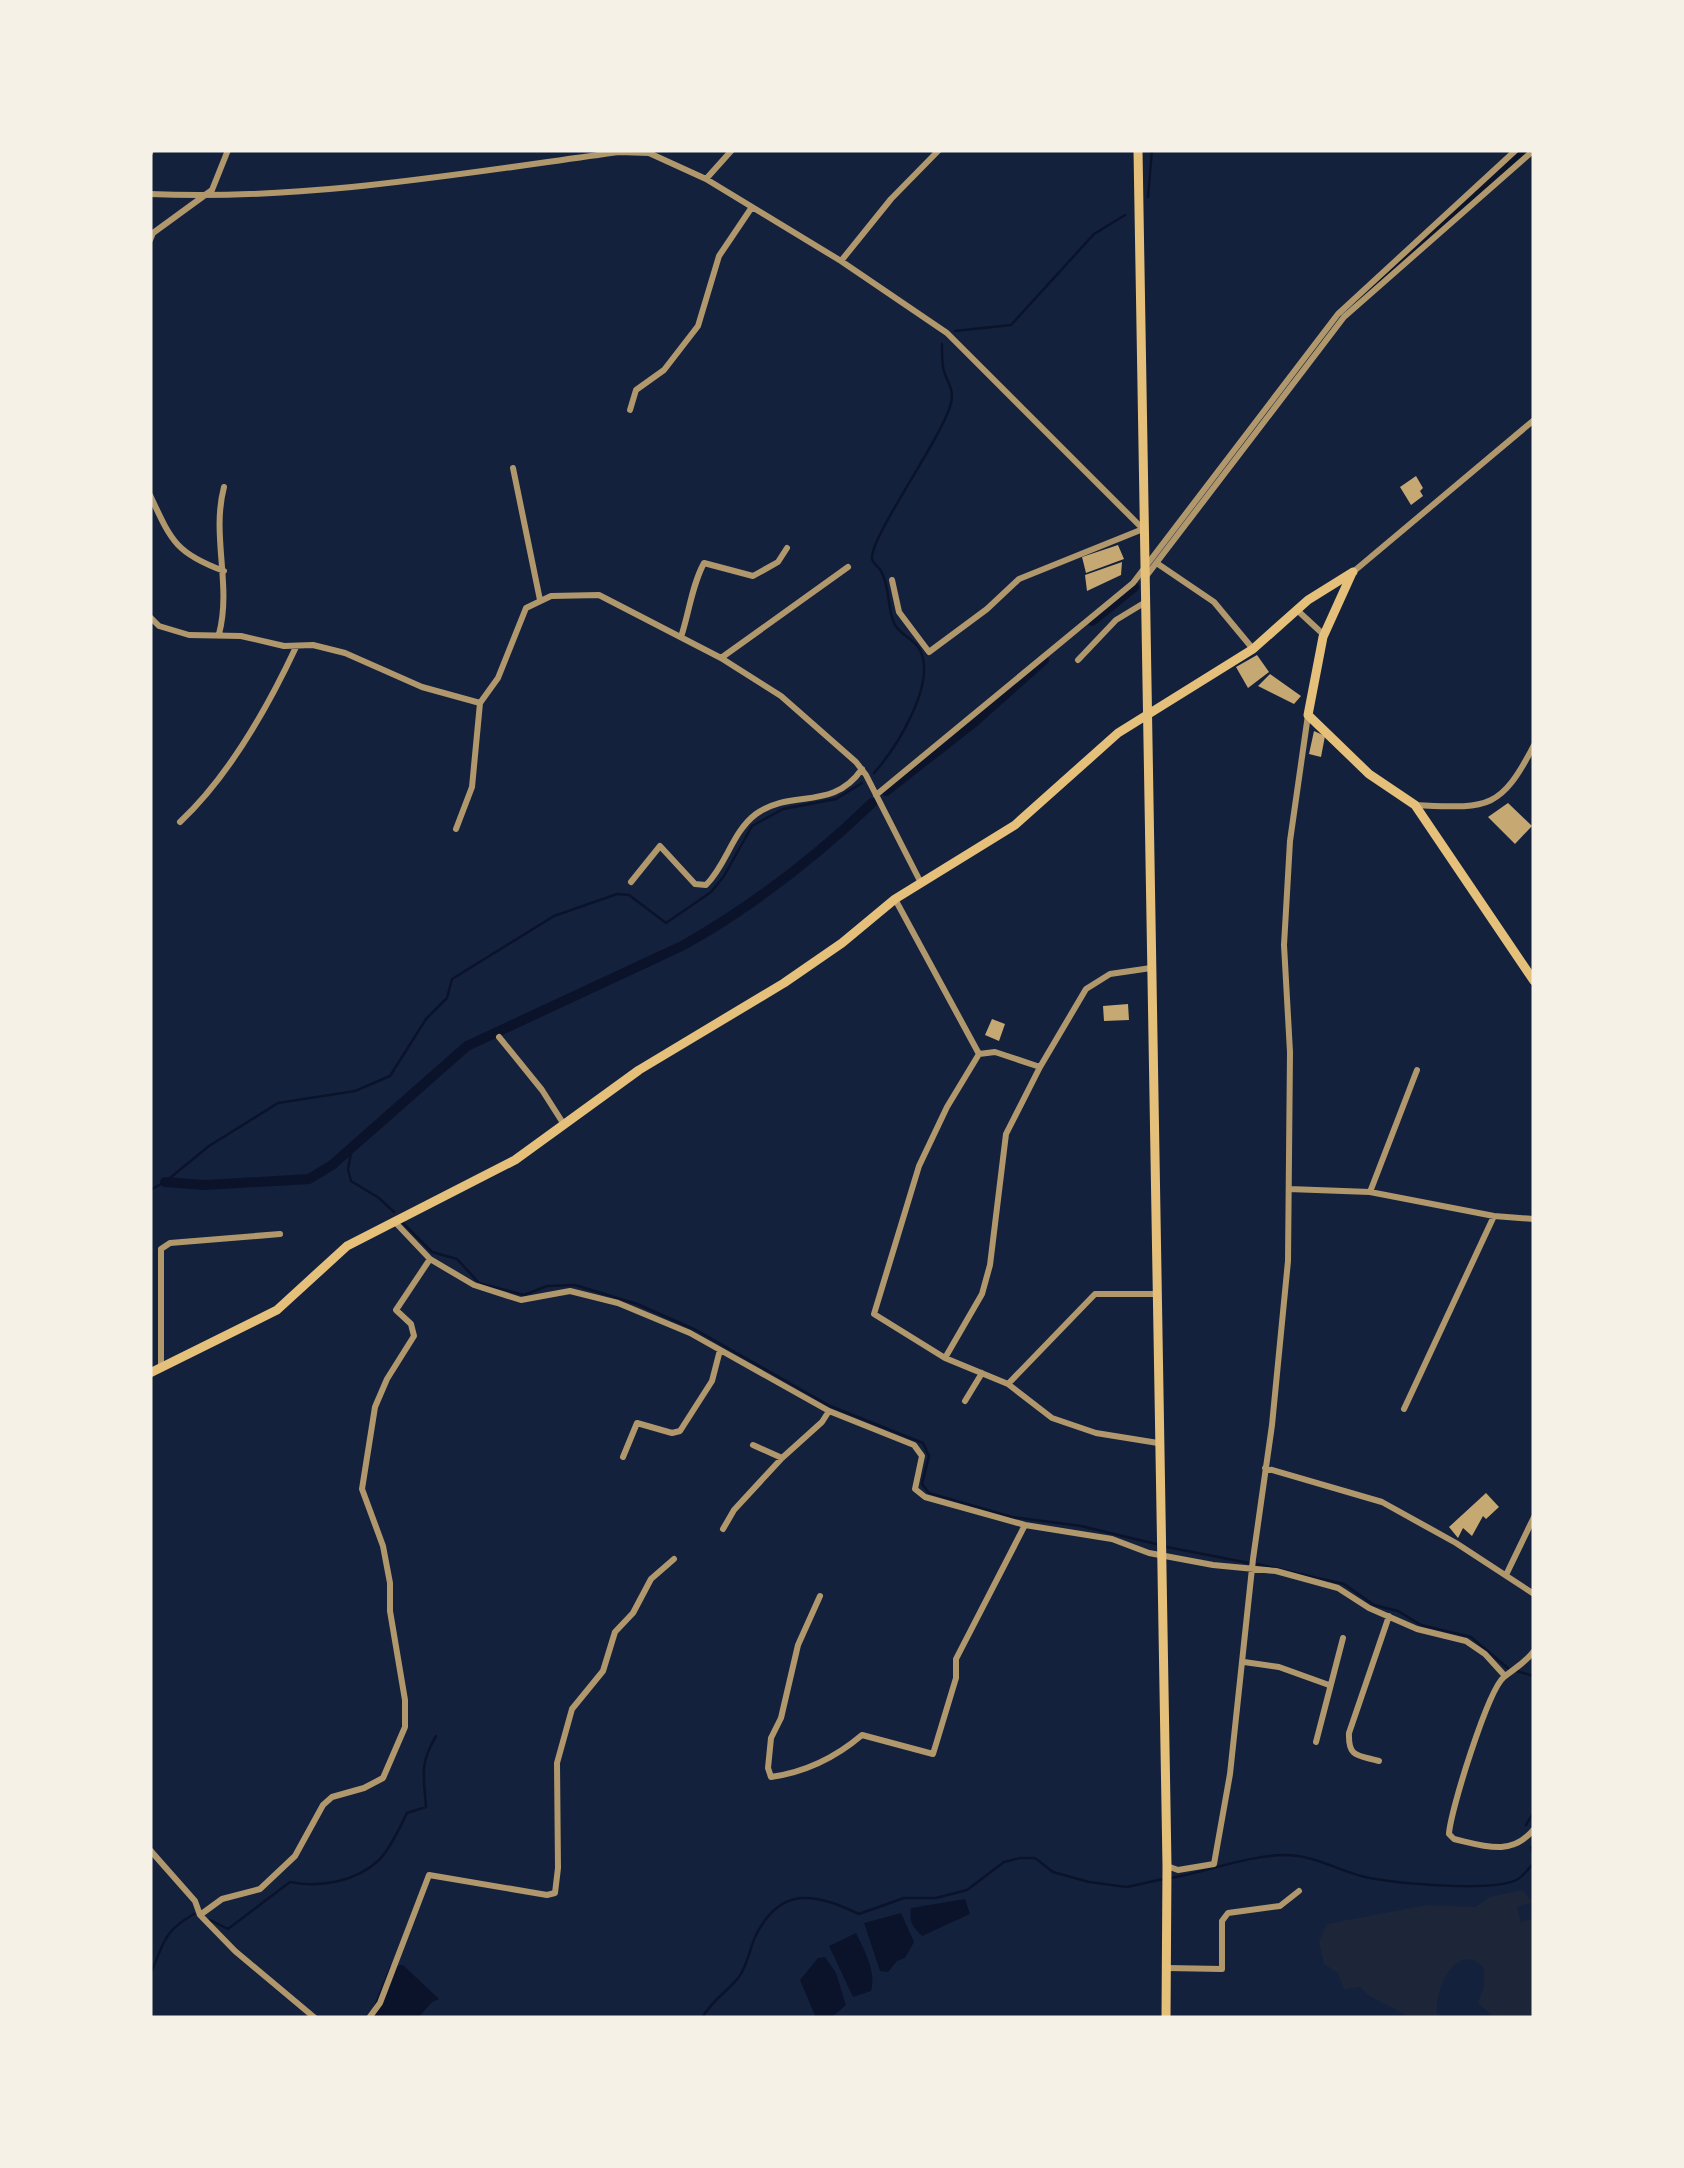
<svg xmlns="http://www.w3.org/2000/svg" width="1684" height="2168" font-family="'Crimson Pro',serif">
  <rect width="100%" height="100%" fill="#14213d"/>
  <path fill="#1d2539" d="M1522,1890L1533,1902L1517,1907L1521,1922L1534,1918V2018H1495L1478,2003L1484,1986V1968C1456,1938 1431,1994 1438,2018H1408C1394,2005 1372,2002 1360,1987L1344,1989L1338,1973L1324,1964L1319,1941L1327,1924L1427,1905L1475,1907L1490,1897Z"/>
  <path fill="#0b132b" d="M965,1899L970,1914L922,1936C912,1927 909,1921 911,1908Z
    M901,1913L914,1942L905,1958L897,1961L888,1972L880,1971L864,1923Z
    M856,1933C864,1950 877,1972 871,1991L853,1997L829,1946Z
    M825,1957L836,1973L846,2005L831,2018H816L800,1980L818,1958Z
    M403,1965L439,1999L432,2002L418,2018H369L390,1966Z"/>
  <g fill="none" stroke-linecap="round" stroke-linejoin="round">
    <path stroke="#0b132b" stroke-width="2.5" d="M1148,197L1152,150
      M955,331L1011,325L1094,234L1125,215
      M874,773C896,748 937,684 920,650C915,639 898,634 894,623C887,607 890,586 881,571C878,566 874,565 872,559C869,538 943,437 951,403C955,388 945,380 943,367C942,359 942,351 942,344
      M352,1148L348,1169L351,1181L379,1198L394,1212
      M150,1190L165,1182L209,1146L278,1103L355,1091L390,1076L426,1019L447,998L452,979L554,916L617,894L629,895L666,923L711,892L724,876L752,826L783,809L836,799L862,783
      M401,1221L432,1252L457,1259L479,1283L524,1295L547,1286L575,1285L637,1304L696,1330L830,1406L923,1443L929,1456L922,1484L929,1493L1012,1517L1081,1526L1156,1544
      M1167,1547L1249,1563
      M1257,1564L1344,1584L1374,1605L1398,1611L1421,1625L1471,1637L1509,1669L1534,1676
      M1526,1825L1534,1812
      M1531,1847L1534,1856
      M1171,1878C1210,1871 1245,1856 1284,1855C1315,1855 1336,1870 1365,1877C1393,1883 1495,1893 1518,1879C1524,1875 1529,1868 1534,1863
      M210,1920L228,1929L290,1882C319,1888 356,1882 379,1860C391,1848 400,1827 407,1813L426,1807C424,1775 419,1765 436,1736
      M150,1975C164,1944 162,1932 194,1914
      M702,2018C712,2000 727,1992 739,1977C748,1965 750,1946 757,1933C783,1884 818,1895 859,1914L904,1898H936L967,1890L1004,1862L1020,1858H1035L1053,1872L1089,1882L1127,1887L1163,1879"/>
    <path stroke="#0b132b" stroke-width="10" d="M1358,301L1523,150
      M1293,377L1320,344
      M1092,621L1134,587
      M886,791L973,723L1044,660
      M165,1182L204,1185L309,1179L332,1165L467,1046L684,945C754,905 814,859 872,803"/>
  </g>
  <path fill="#c6a872" d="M1416,476L1423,488L1420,491L1423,496L1411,505L1400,487Z
    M1118,545L1124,559L1086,573L1082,557Z
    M1122,562L1121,575L1087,591L1085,575Z
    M1257,655L1269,672L1248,688L1236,667Z
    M1270,674L1301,696L1294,704L1258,686Z
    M1314,731L1325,736L1321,757L1309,754Z
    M1508,803L1532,826L1515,844L1488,817Z
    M1128,1004L1129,1020L1104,1021L1103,1006Z
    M992,1019L1005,1024L999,1041L985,1035Z
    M1486,1493L1499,1507L1486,1519L1483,1516L1472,1536L1463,1528L1458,1538L1449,1527Z"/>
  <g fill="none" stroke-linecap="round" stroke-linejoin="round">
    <path stroke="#b1986c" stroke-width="6" d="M150,153L151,150
      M706,179L732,150
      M150,194C306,201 465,173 619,152L649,153L706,179L841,261L947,333L1143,529L1019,579L987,609L929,652L899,612L892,580
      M150,240L153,233L212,190L228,150
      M841,261L891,199L939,150
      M630,410L636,390L664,370L698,326L719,256L752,207
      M513,468L540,600
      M150,495C171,540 175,553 224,571
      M1158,564L1214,602L1253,649
      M1353,572L1534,420
      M1144,579L1344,317L1534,150
      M1297,610L1324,635
      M150,617L159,626L189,635L241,636L284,646L313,645L345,653L422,687L480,703
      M219,634C232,585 211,536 224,487
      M681,637C689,613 692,585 704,563L753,576L778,562L787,548
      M721,658L848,567
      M1078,660L1116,620L1144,603
      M480,703L498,678L526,608L551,596L599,595L721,658L781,696L856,762L866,775L921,883
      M876,795L1133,583L1338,314L1516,150
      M1415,805C1486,808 1500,812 1534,745
      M180,822C230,775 267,709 296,647
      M456,829L472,787L480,703
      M631,882L660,846L695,884L706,885C727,864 732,832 756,814C792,788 832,812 862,769
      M895,899L979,1054L947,1107L919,1166L874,1314L945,1358L1008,1384L1095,1294H1156
      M499,1037L542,1090L563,1123
      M979,1054L995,1052L1040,1067
      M1289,1189L1370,1192L1494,1216L1534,1219
      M1370,1192L1417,1070
      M394,1221L430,1259L474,1285L521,1300L570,1291L618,1303L690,1333L829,1411L914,1445L922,1456L915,1489L925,1497L1025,1525L1112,1539L1149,1553L1213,1565L1276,1571L1338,1588L1369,1608L1417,1629L1466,1641L1485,1654L1505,1676
      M945,1358L982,1294L990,1265L1006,1134L1040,1067L1086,989L1110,974L1151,968
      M161,1367V1249L170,1243L280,1234
      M1008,1384L1052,1418L1096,1433L1158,1443
      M965,1401L982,1373
      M1404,1409L1494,1216
      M753,1445L782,1458L822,1422L829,1411
      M623,1457L637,1423L672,1433L680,1431L712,1381L720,1350
      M1265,1468L1382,1502L1456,1543L1534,1594
      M723,1529L734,1510L782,1458
      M1506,1575L1534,1517
      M820,1596L798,1645L781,1718L771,1738L768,1768L771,1777C806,1772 835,1758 862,1735L933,1754L956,1678V1659L1025,1525
      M1534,1651C1525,1663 1515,1668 1504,1677C1488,1690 1450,1812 1449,1834L1454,1839C1484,1846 1512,1857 1534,1829
      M1244,1662L1279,1667L1329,1685
      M1316,1742L1343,1638
      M1379,1761C1358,1755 1348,1758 1349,1733L1389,1616
      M150,1850L195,1901L200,1915L235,1951L315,2018
      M1167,1866L1178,1870L1214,1864L1230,1774L1253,1559L1272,1425L1288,1261L1290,1052L1284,945L1290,841L1308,715
      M200,1915L222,1899L260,1889L295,1856L323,1805L332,1797L364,1788L383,1778L405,1727V1700L390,1611V1583L383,1546L362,1489L375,1407L387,1379L414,1336L411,1324L396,1310L430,1259
      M1167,1968L1222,1969V1921L1228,1913L1280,1906L1299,1891
      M369,2018L380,2003L429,1875L547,1895L555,1893L558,1868L557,1763L572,1709L603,1671L615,1632L633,1613L651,1579L674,1559"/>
    <path stroke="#e5c07b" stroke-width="9" d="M1138,150L1167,1866L1166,2018
      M1352,573L1323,637L1308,715L1369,774L1415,805L1534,981
      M150,1373L277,1310L347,1246L515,1160L639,1070L784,983L842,943L895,899L1015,825L1118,733L1253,649L1308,600L1353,572"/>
  </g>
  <rect width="1684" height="2168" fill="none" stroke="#f6f1e7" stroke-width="305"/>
</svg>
